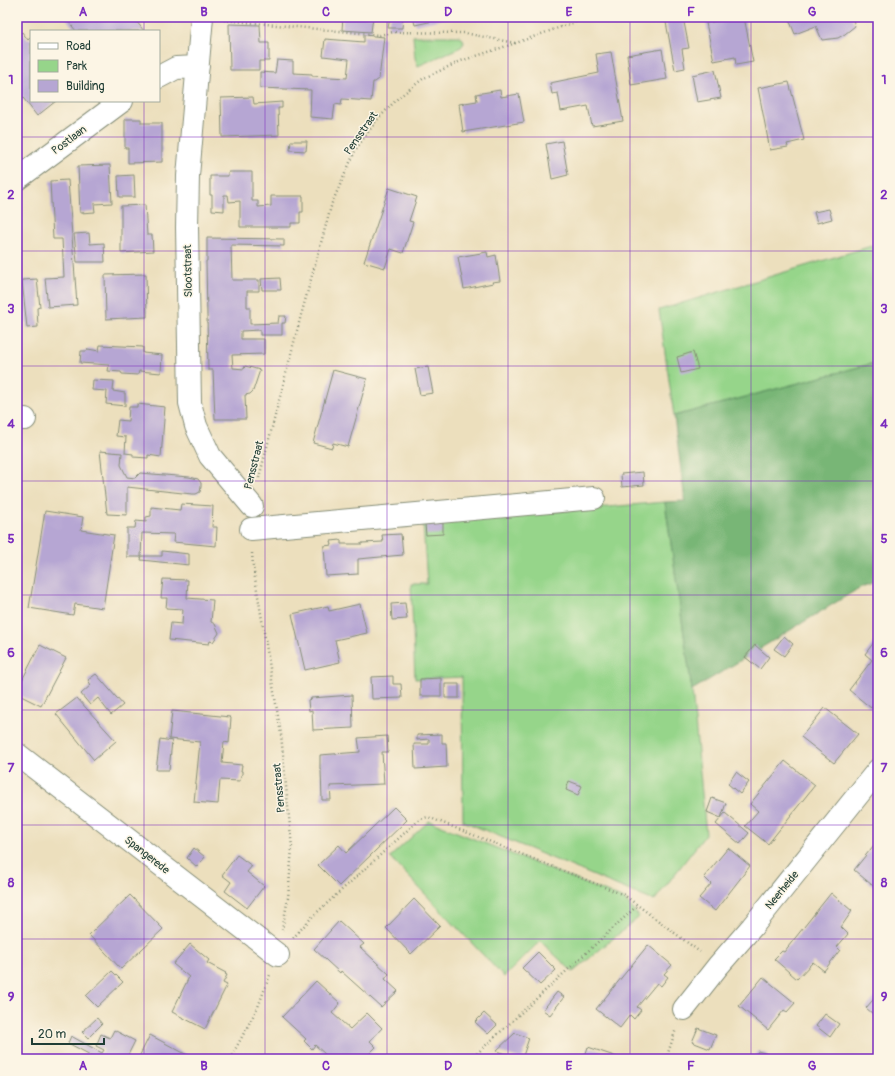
<svg xmlns="http://www.w3.org/2000/svg" width="895" height="1076" font-family="Pangolin,sans-serif">
  <rect width="100%" height="100%" fill="#fcf5e5"/>
  <filter id="ink" filterUnits="userSpaceOnUse"><feTurbulence type="fractalNoise" baseFrequency=".025" numOctaves="2"/><feDisplacementMap in="SourceGraphic" scale="8" xChannelSelector="R" yChannelSelector="G"/><feConvolveMatrix kernelMatrix="1 2 1 2 8 2 1 2 1" color-interpolation-filters="sRGB"/></filter>
  <filter id="wash" filterUnits="userSpaceOnUse"><feTurbulence type="fractalNoise" baseFrequency=".012" numOctaves="4" result="noise"/><feDisplacementMap in="SourceGraphic" scale="16" xChannelSelector="R" yChannelSelector="G"/><feGaussianBlur stdDeviation="0.9" result="paint"/><feColorMatrix in="noise" values="0 0 0 0 0 0 0 0 0 0 0 0 0 0 0 0 0 1.4 0 .05"/><feComposite in="paint" operator="in"/></filter>
  <g filter="url(#wash)">
    <rect width="100%" height="100%" fill="#ecdfbd"/>
    <path fill="#96d58a" stroke="#5a895f" d="M413,36H459L463,39L464,43L461,47L418,66L415,58Z
      M878,244V362L674,416L659,310Z
      M665,502L692,690L706,834L654,901L463,821L462,677L415,679L411,584H427L423,523Z
      M429,821L624,899L639,917L573,972L540,941L504,977L390,857Z"/>
    <path fill="#78b676" stroke="#4c7a55" d="M878,362V581L861,587L692,690L665,502L685,501L674,416Z"/>
    <g id="blocks">
      <path fill="#b6a6d3" d="M65,17H133L144,31H76Z
        M343,17H373L371,32L342,30Z
        M390,17H403L402,28H388Z
        M413,17H447V18L415,25Z
        M665,17H683L689,48L682,49L685,68L675,70Z
        M739,17H744L753,62L736,65L735,57L714,61L706,23Z
        M788,17H852L855,26L845,34L838,38L822,40L816,26L795,34Z
        M229,24L260,25L261,43H269V61H259V70H230Z
        M22,32L28,40L31,37V101H56L37,116L17,90L21,87L17,83V49L18,48L17,46V36Z
        M364,35L384,37L379,79L375,82H373L371,101L342,99L341,105L335,104L333,119L310,117L311,90L260,88V72L275,73L277,60L293,61V73L312,74V76L347,78L349,59L323,56L325,39L364,42Z
        M662,49L667,79L631,85L627,55Z
        M611,52L623,121L592,126L588,106L561,111L558,93L552,94L550,83L599,73L596,54Z
        M715,70L721,98L697,102L692,75Z
        M789,82L804,140L787,144L788,147L770,150L758,88Z
        M500,90L501,97L519,94L524,122L463,132L459,104L477,101L476,94Z
        M253,97L254,104L282,102V108H278L279,135L222,137L221,98Z
        M125,119H141V123H162V162L128,163V148H125Z
        M291,141H307L306,151L290,150Z
        M562,141L568,175L552,179L546,144Z
        M110,165L112,203L94,204L95,212L80,213L78,166Z
        M228,172H252V201H258V207L271,206V196H303V212H300V223H291V227H240V201L229,202L228,195H224V211L212,210V195H210V176H228Z
        M134,175L135,197H119L118,176Z
        M68,180L77,305L48,307L45,278L64,277L62,239H53L50,181Z
        M389,188L417,197L409,221L413,222L403,253L391,249L385,268L364,262Z
        M145,205L147,235H152L153,251L121,253V206Z
        M829,209L832,219L817,223L814,212Z
        M89,233L90,244L104,243L105,262H77L74,234Z
        M207,238L284,239V246L231,245L232,280H259V291H247V307H250V324L278,323L279,316H286L285,323H282V335H260V330L241,331V339H264V354L232,355L233,368L244,369L245,366L260,370L253,391L250,394L245,395L246,419H215L213,370H208L206,261H207Z
        M487,252L488,257L496,255L500,281L492,282L493,283L464,289L458,257Z
        M146,274L147,317L106,319L105,275Z
        M280,278L281,290H262L261,279Z
        M37,279L40,307L37,308L38,327L27,328L22,280Z
        M100,345L143,347V353L162,355L161,373L139,371L138,375L122,374L121,372L108,371L109,365L80,363L81,351H87L88,349L99,351Z
        M693,352L698,369L681,373L677,357Z
        M428,367L433,393L420,395L415,369Z
        M333,370L367,379L348,447L333,443L332,448L313,443Z
        M93,380L114,381L113,391L125,393V406L106,404L107,391L92,390Z
        M137,404L165,407L161,457L148,455V458L133,457V454L125,453L126,437L116,436L118,420L128,421L129,407H137Z
        M100,451L122,453L121,465L127,477L135,478L140,473L189,477L198,479L201,483V487L200,492L196,494H192L127,487V515L107,514Z
        M643,472L644,485L622,487L621,474Z
        M181,504L213,506L212,527H217L216,546L173,542L174,534L142,533L141,557H127V528H135L136,521L146,522V517L151,516V507L180,510Z
        M45,511L83,517L81,530L114,535L103,608L75,604L73,615L29,608Z
        M443,523V534L426,535L425,524Z
        M401,534L403,555L358,559V574L326,576L324,546L332,545L331,541L341,540V544H362V543L383,542L382,535Z
        M162,551L189,554V565L141,560L142,556H162Z
        M163,579L188,580L187,598L213,600L211,622L215,624L219,633L213,642L210,641L209,644L169,640L171,623L182,624L183,609L166,608L167,598H161Z
        M405,603L407,619L392,620L391,604Z
        M360,604L367,633L335,640L340,662L305,670L292,614L328,606L329,611Z
        M784,636L793,644L784,656L774,649Z
        M878,637V699L871,708L849,690L872,660L865,654Z
        M40,645L66,658L41,706L17,694V690Z
        M755,645L769,657L760,669L745,657Z
        M96,674L123,705L111,715L98,698L90,705L81,694L91,685L88,680Z
        M393,676V684H401L402,698L372,699L371,677Z
        M441,678V696H420V679Z
        M445,684H459V698H445Z
        M352,695L353,728L313,730L312,710L309,711L308,700L311,699V698Z
        M77,698L116,741L94,760L56,714Z
        M825,708L858,734L834,763L801,737Z
        M172,711L230,717L231,718L229,743L224,742L222,763L242,765L241,771H242V775H241L240,781L220,780L218,804L194,802L200,742L169,739Z
        M442,734V743H446L447,767L415,769L414,744H429V739L417,740V735Z
        M387,736L388,752H382L384,784L330,786L331,800H322L321,770H320V755L360,752L358,738Z
        M160,739L172,741L169,770H156Z
        M785,761L815,785L768,844L745,826L758,811L750,804Z
        M736,772L749,782L740,794L728,784Z
        M569,781L582,786L578,795L566,790Z
        M712,798L726,803L721,818L707,812Z
        M394,807L407,820L339,886L318,865L339,845L346,853Z
        M725,813L749,833L740,844L716,824Z
        M878,840V890L854,870Z
        M194,848L205,857L197,867L187,858Z
        M728,848L750,866L715,911L699,898L711,884L704,877Z
        M237,855L252,866L247,872L264,886L247,908L225,891L231,882L222,875Z
        M831,893L852,911L841,927L848,934L837,947L840,950L824,971L813,962L797,979L774,959L782,951L784,952Z
        M130,895L163,929L121,969L89,935Z
        M414,899L440,926L411,954L386,928Z
        M339,921L364,944L360,947L389,974L385,979L398,991L381,1007L341,971L340,973L314,949Z
        M190,944L209,960L207,963L226,973L225,974L227,975L223,983L227,985L205,1029L172,1012L189,977L173,964Z
        M648,945L672,965L664,974L668,977L661,986L657,983L637,1007L641,1010L634,1019L630,1015L620,1028L596,1009Z
        M538,952L556,970L540,985L522,968Z
        M112,971L123,982L97,1007L86,996Z
        M763,977L795,1003L787,1012L784,1010L768,1030L739,1006Z
        M316,981L340,1003L332,1013L350,1029L367,1013L382,1028L370,1041L376,1047L364,1059H322L326,1055L315,1045L312,1049L304,1041L306,1039L282,1017Z
        M557,992L564,997L550,1015L543,1010Z
        M878,994V1018L866,1008Z
        M484,1013L497,1025L488,1034L475,1022Z
        M825,1014L839,1024L830,1037L816,1026Z
        M97,1018L102,1024L88,1038L82,1032Z
        M698,1028L716,1035L710,1049L692,1042Z
        M114,1030L135,1041L126,1059H98L68,1043L71,1036L102,1053L104,1050L96,1046L101,1034L110,1038Z
        M515,1033L529,1038L522,1059L496,1051Z
        M150,1035L191,1057L190,1059H138Z
        M588,1047L617,1057L616,1059H584Z
        M758,1051L768,1054L767,1059H754Z"/>
    </g>
  </g>
  <g filter="url(#ink)">
    <use href="#blocks" fill-opacity="0" stroke="#868e78" stroke-width="1"/>
    <g fill="none" stroke-linecap="round" stroke-linejoin="round">
      <g stroke="#868e78" stroke-width="24">
        <path id="minor" d="M202,17L188,176L187,227L190,403L196,426L210,456L252,506
          M159,77L176,68L198,67
          M17,179L122,101
          M17,419H25
          M251,529L594,498
          M17,754L278,955
          M684,1009L718,966L752,927L878,770"/>
      </g>
      <path stroke="#868e78" stroke-width="2.5" stroke-dasharray="1 3" stroke-linecap="butt" d="M224,20L380,35L393,32L464,33L515,43
        M259,478L300,319L332,203L356,149L376,121L398,98L424,78L461,61L516,43L589,17
        M252,553L253,566L281,734L292,848L288,898L282,930
        M293,938L313,916L420,819L428,817L624,895L700,952
        M230,1059L258,1007L270,975
        M471,1059L638,905
        M666,1059L676,1029"/>
      <use href="#minor" stroke="#fff" stroke-width="22"/>
    </g>
  </g>
  <path fill="none" stroke="#7b2cbf" stroke-width="1" stroke-opacity="0.55" d="M144,17V31M265,17V1059M387,17V1059M508,17V1059M630,17V1059M751,17V1059M144,101V1059M17,137H878M17,251H878M17,366H878M17,481H878M17,595H878M17,710H878M17,825H878M17,939H878"/>
  <g text-anchor="middle" dominant-baseline="central" stroke-width="3" stroke-linejoin="round" paint-order="stroke">
    <g font-size="11" fill="#1f3d34" stroke="#fcf5e5">
      <text transform="translate(361 133) rotate(-55)">Pensstraat</text>
      <text transform="translate(69 140) rotate(-37)">Postlaan</text>
      <text transform="translate(188 271) rotate(-91)">Slootstraat</text>
      <text transform="translate(254 465) rotate(-76)">Pensstraat</text>
      <text transform="translate(279 788) rotate(-95)">Pensstraat</text>
      <text transform="translate(147 855) rotate(38)">Spangerede</text>
      <text transform="translate(782 890) rotate(-51)">Neerheide</text>
    </g>
  </g>
  <rect width="895" height="1076" fill="none" stroke="#fcf5e5" stroke-width="44"/>
  <rect x="30" y="30" width="130" height="72" fill="#fcf5e5" stroke="#a4ab9e"/>
  <rect x="38" y="43" width="20" height="6" fill="#ffffff" stroke="#a4ab9e"/>
  <text x="66" y="50" font-size="12" fill="#1f3d34">Road</text>
  <rect x="38" y="60" width="20" height="12" fill="#96d58a" stroke="#a4ab9e"/>
  <text x="66" y="70" font-size="12" fill="#1f3d34">Park</text>
  <rect x="38" y="80" width="20" height="12" fill="#b6a6d3" stroke="#a4ab9e"/>
  <text x="66" y="90" font-size="12" fill="#1f3d34">Building</text>
  <path d="M32 1038v6h72v-6" fill="none" stroke="#1f3d34" stroke-width="2"/>
  <text x="38" y="1038" font-size="12" fill="#1f3d34" stroke="#fcf5e5" stroke-width="3" paint-order="stroke">20 m</text>
  <rect x="22" y="22" width="851" height="1032" fill="none" stroke="#7b2cbf" stroke-width="1.5"/>
  <g font-size="13" text-anchor="middle" font-weight="bold" fill="#7b2cbf">
    <text x="83" y="16">A</text>
    <text x="204" y="16">B</text>
    <text x="326" y="16">C</text>
    <text x="448" y="16">D</text>
    <text x="569" y="16">E</text>
    <text x="691" y="16">F</text>
    <text x="812" y="16">G</text>
    <text x="11" y="84">1</text>
    <text x="884" y="84">1</text>
    <text x="11" y="199">2</text>
    <text x="884" y="199">2</text>
    <text x="11" y="313">3</text>
    <text x="884" y="313">3</text>
    <text x="11" y="428">4</text>
    <text x="884" y="428">4</text>
    <text x="11" y="543">5</text>
    <text x="884" y="543">5</text>
    <text x="11" y="657">6</text>
    <text x="884" y="657">6</text>
    <text x="11" y="772">7</text>
    <text x="884" y="772">7</text>
    <text x="11" y="887">8</text>
    <text x="884" y="887">8</text>
    <text x="11" y="1001">9</text>
    <text x="884" y="1001">9</text>
    <text x="83" y="1070">A</text>
    <text x="204" y="1070">B</text>
    <text x="326" y="1070">C</text>
    <text x="448" y="1070">D</text>
    <text x="569" y="1070">E</text>
    <text x="691" y="1070">F</text>
    <text x="812" y="1070">G</text>
  </g>
</svg>
